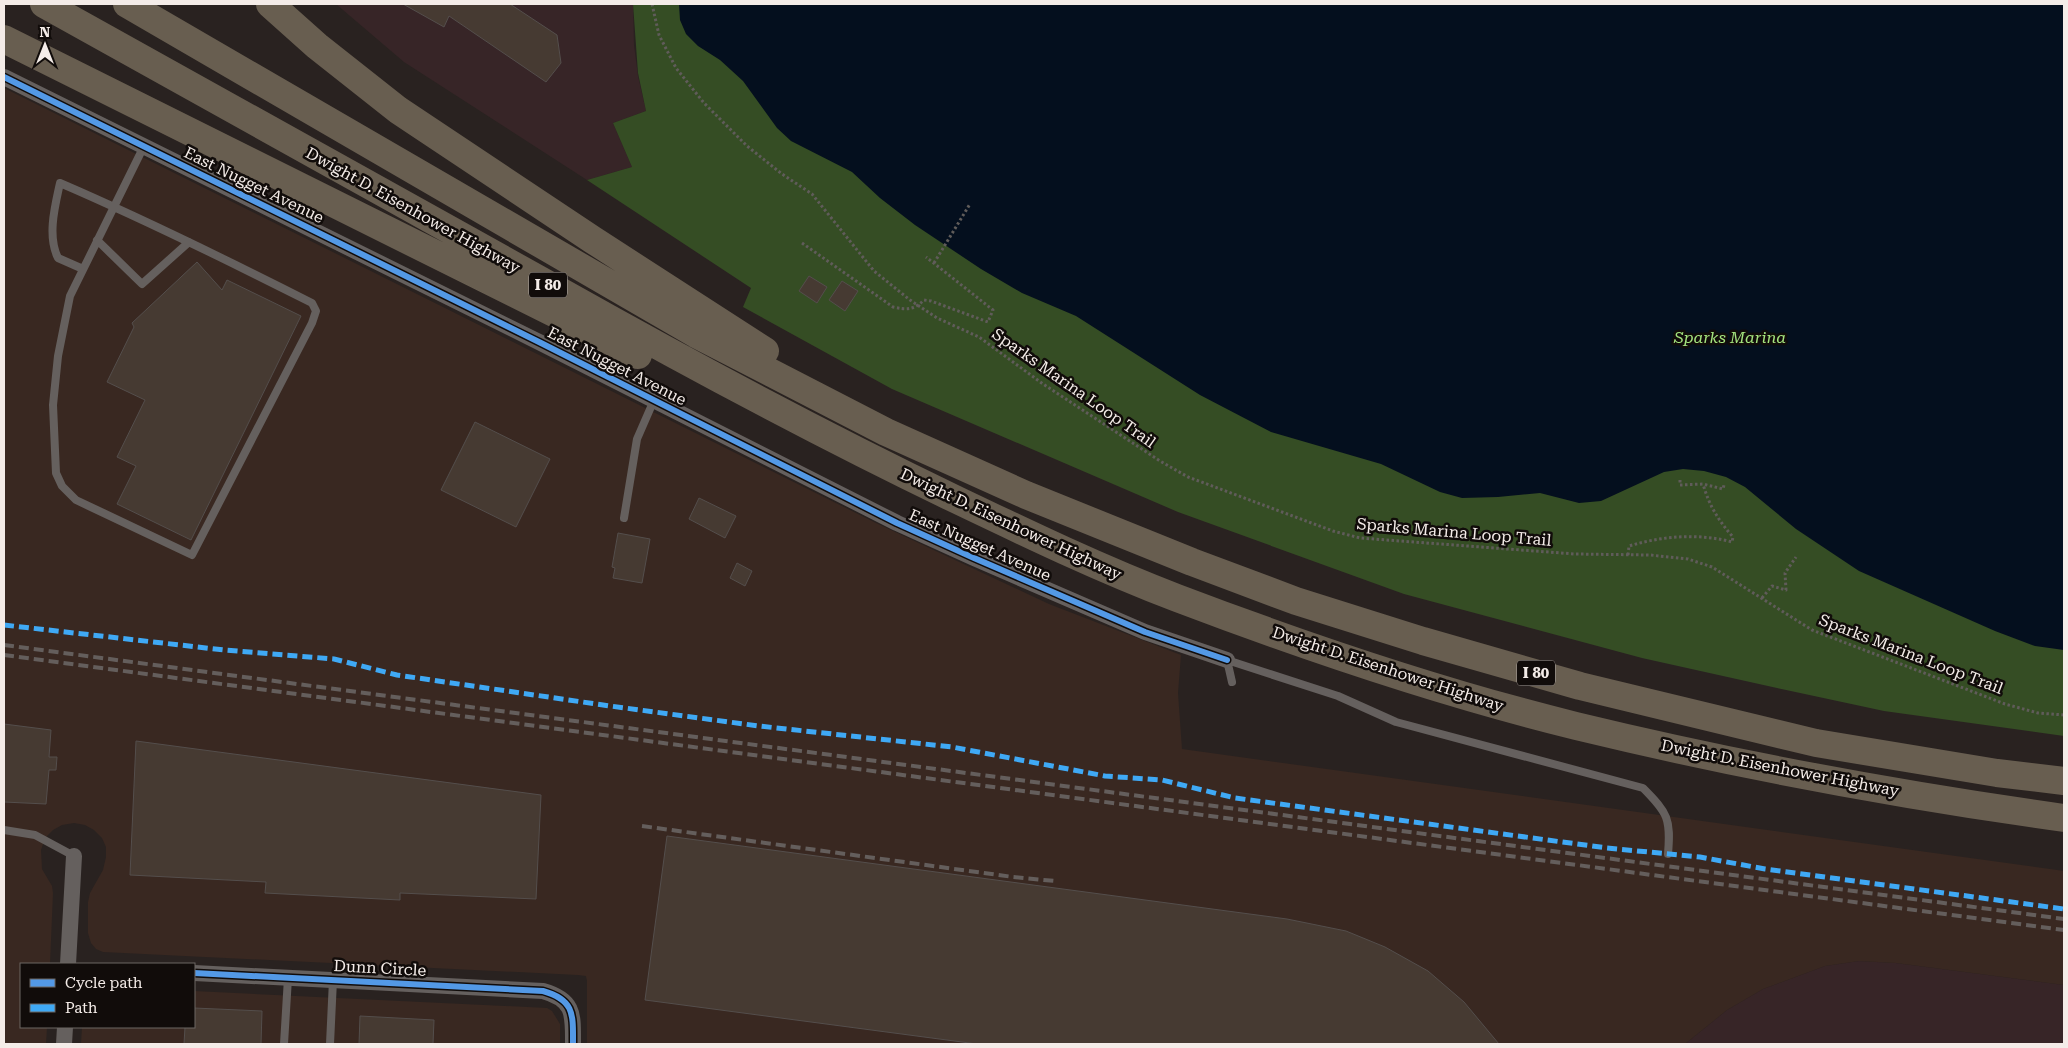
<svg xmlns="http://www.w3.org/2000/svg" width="2068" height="1048" font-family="'Roboto Serif',serif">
  <rect width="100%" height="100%" fill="#292220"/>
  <path fill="#372527" d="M336,4H633L634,45L638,76L646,111L613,123L632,167L587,180L404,62Z
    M1859,961L1896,963L2064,985V1044H1685L1727,1010L1763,989L1825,966Z"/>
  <path fill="#392821" d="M4,88L876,523L1049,604L1181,655L1178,693L1182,749L2064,871V985L1896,963L1859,961L1825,966L1763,989L1727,1010L1685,1044H587V981L586,976L578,975L103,952L96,949L91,943L88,933V902L90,893L103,870L106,857V847L102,838L94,830L85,825L74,823L62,825L53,830L45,838L41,850L42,869L52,886L53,893L50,964H21V1027H47L46,1044H4Z
    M194,991L547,1008L552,1011L560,1024V1044H81L82,1027H194Z"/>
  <path fill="#354d24" d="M633,4H2064V736L1884,711L1777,688L1642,658L1404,594L1178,512L892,389L743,307L751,288L587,180L632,167L613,123L646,111L638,73Z"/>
  <path fill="#040f1e" d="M679,4H2064V650L2035,646L1995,631L1859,571L1796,529L1745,487L1726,477L1704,471L1683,469L1664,472L1601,501L1579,503L1540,493L1498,497L1462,498L1440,492L1381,464L1271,432L1200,395L1076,316L1022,293L981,269L915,225L880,198L852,172L791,141L777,128L743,81L720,60L698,46L686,34L680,20Z"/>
  <path fill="#463a32" stroke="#544e4c" d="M403,4H510L557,35L561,63L546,82L449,16L444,27Z
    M197,262L222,290L227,280L301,316L191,540L117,504L136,466L117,457L145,400L107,382L134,327L132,323Z
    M809,276L827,287L817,303L799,291Z
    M842,281L858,291L845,311L829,300Z
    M475,422L550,459L516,527L441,490Z
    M699,498L736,516L725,538L689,519Z
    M618,533L650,539L642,583L613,578L615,568L612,567Z
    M737,563L752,571L745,586L730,578Z
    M4,724L51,730L49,757H57L56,770H49L46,804L4,802Z
    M136,741L541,795L536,899L400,893V900L265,893L266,882L130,875Z
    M667,836L1287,919L1346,931L1385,947L1428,971L1464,1002L1499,1044H977L645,1000Z
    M194,1008L262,1011L261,1044H184L185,1027H194Z
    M360,1016L434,1020L433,1044H359Z"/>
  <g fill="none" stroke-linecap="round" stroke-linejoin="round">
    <path stroke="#605c5a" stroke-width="3" stroke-dasharray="2.5 2.5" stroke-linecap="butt" d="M652,4L659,35L676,68L704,103L747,146L782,174L812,194L874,271L910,300L937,318L979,337L1043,384L1160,461L1188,477L1333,531L1360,538L1575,554L1650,555L1688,559L1712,567L1812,630L2005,704L2038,713L2064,715
      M802,243L893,307C907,310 914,310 924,300L931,301L988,322L993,310L926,257
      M934,263L970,204
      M1680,480V485L1703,484L1723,489L1724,485
      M1628,555L1629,546C1662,536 1699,533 1732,542L1733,537C1718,520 1709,505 1703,484
      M1762,598L1772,586L1786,590L1785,573L1796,557"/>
    <path stroke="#65605e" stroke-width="8" d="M97,240L142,284L189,242
      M83,269L58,258C47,236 55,206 60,183C146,220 229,261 312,303L316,311L312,323L192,555L76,500L62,486L56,473L53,405L58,356L70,296L144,146
      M624,518L637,439L654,400
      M1227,660L1338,696L1396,722L1643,788C1668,813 1671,819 1668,854
      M1227,660L1232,682
      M4,830L35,835L74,856
      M284,1044L288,978
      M330,1044L333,980"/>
    <path stroke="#65605e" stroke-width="16" d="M4,77L541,343L897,523L974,558L1145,632L1227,660
      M68,964L74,856
      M194,973L543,991C575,1000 573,1015 573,1044
      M64,1044L65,1027"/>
    <path stroke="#685e50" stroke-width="28" d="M44,4C217,100 391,197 565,294C693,366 822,435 955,499C1028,534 1101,569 1177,598C1306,647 1442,693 1576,726C1737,765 1900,795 2064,818
      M127,4L696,334L886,432L1026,495L1192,562L1296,601L1423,641L1580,686L1816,743L1997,773L2064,781
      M270,4L317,46L398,110L593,240L765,351
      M4,39L638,355"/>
    <path stroke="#645e5c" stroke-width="4" stroke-dasharray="10 5" stroke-linecap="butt" d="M4,645L2064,919
      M4,655L2064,930
      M642,826L1013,877L1055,881"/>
    <path stroke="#3fa9f5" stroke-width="5" stroke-dasharray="10 5" stroke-linecap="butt" d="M4,625L224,650L334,659L397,675L610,706L759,726L952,747L1105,776L1162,780L1235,798L1607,848L1700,857L1765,869L2064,909"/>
    <g stroke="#110c0a" stroke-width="9">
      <path id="cycleway" d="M4,77L541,343L897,523L974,558L1145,632L1227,660
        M194,973L543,991C575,1000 573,1015 573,1044"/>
    </g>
    <use href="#cycleway" stroke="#5399e6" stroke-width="6"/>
  </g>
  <g text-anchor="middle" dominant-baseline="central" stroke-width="5" stroke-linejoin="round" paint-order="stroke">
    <g fill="#110c0a" stroke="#b0a9a5" stroke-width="1">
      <rect x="529" y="272.5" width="38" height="25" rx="4"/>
      <rect x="1517" y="660.5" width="38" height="25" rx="4"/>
    </g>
    <g font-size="15" font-weight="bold" fill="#f4ece8">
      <text x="548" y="285">I 80</text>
      <text x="1536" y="673">I 80</text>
    </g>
    <g font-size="16" fill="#f4ece8" stroke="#110c0a">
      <text transform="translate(254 185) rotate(26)">East Nugget Avenue</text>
      <text transform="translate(413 210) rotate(29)">Dwight D. Eisenhower Highway</text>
      <text transform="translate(617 366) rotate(27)">East Nugget Avenue</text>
      <text transform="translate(1074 388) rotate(35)">Sparks Marina Loop Trail</text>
      <text transform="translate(1011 524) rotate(25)">Dwight D. Eisenhower Highway</text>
      <text transform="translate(1454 532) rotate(5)">Sparks Marina Loop Trail</text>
      <text transform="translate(980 545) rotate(24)">East Nugget Avenue</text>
      <text transform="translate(1911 654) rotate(21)">Sparks Marina Loop Trail</text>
      <text transform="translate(1388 669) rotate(18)">Dwight D. Eisenhower Highway</text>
      <text transform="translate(1780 768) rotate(11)">Dwight D. Eisenhower Highway</text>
      <text transform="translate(380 968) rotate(3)">Dunn Circle</text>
    </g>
    <g font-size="16" font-style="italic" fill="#a4e37e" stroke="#110c0a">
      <text x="1730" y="337">Sparks Marina</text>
    </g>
  </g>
  <rect width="2068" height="1048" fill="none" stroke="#f4ece8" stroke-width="10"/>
  <rect x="20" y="963" width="175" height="65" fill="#110c0a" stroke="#6c6663"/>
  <rect x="30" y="979" width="25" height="8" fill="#5399e6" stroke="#6c6663"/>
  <text x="65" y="988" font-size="15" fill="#f4ece8">Cycle path</text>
  <rect x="30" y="1004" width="25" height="8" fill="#3fa9f5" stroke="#6c6663"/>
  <text x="65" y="1013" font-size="15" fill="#f4ece8">Path</text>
  <g transform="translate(45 45)" stroke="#110c0a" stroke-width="4" paint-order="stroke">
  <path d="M0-4L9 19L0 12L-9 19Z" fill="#f4ece8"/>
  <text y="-8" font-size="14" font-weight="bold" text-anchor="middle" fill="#f4ece8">N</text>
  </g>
</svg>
